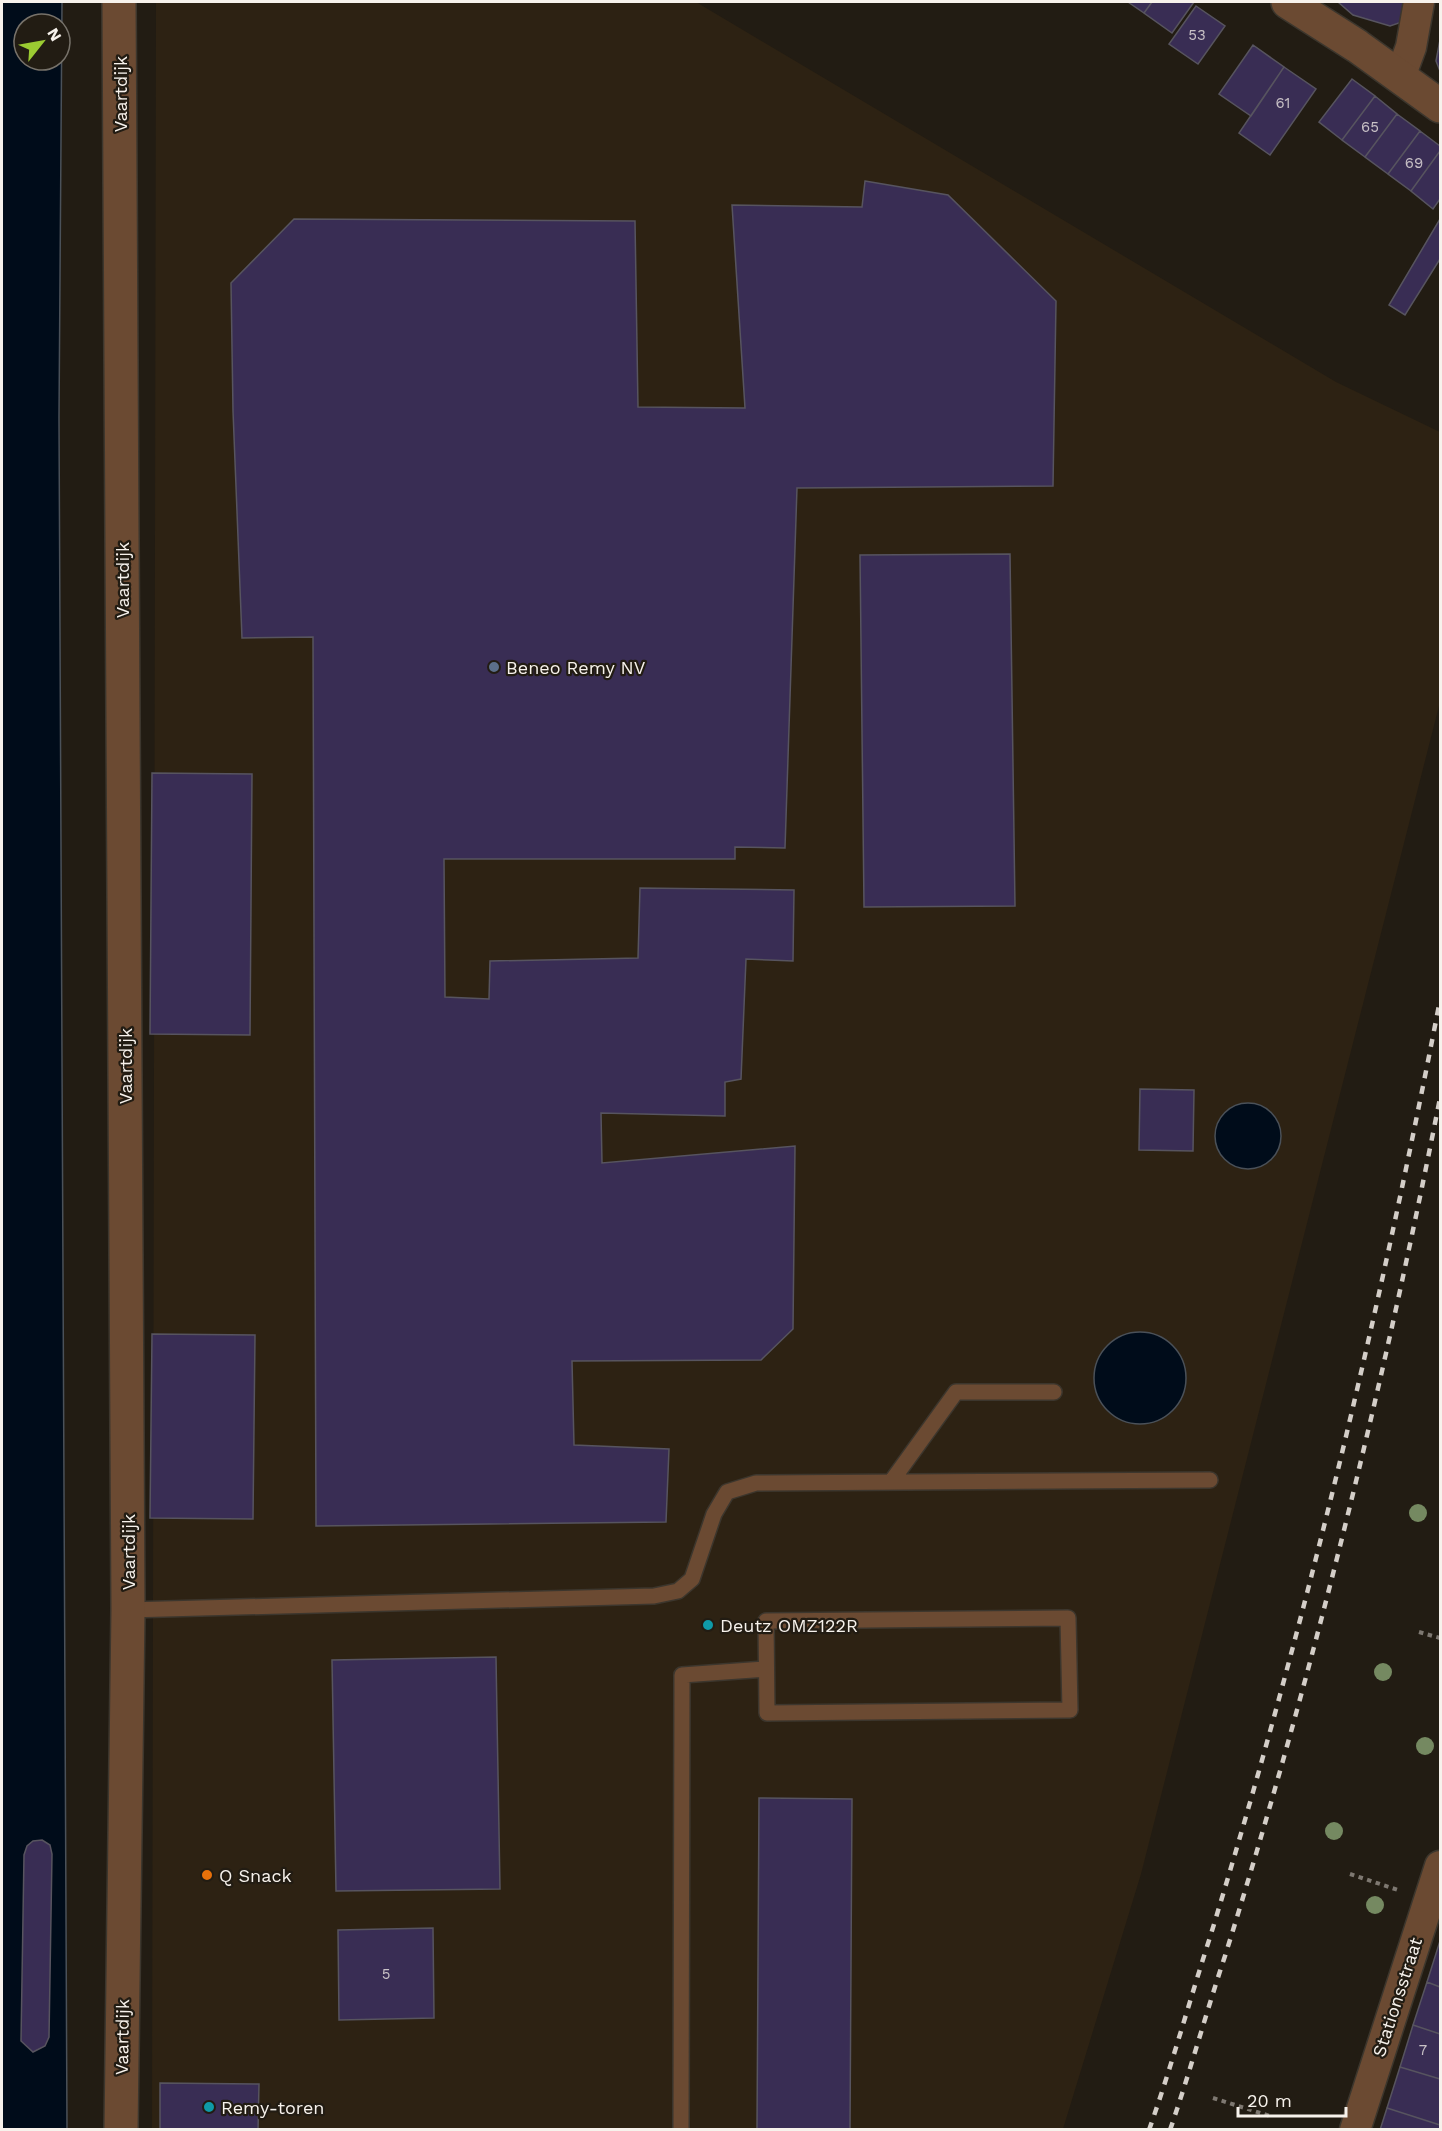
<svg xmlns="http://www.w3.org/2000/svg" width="1442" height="2131" font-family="'Work Sans',sans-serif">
  <rect width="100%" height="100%" fill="#221c13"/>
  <path fill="#2d2213" d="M156,2H696L1336,382L1440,432V702L1141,1874L1063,2129L152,2130Z"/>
  <path fill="#000c1a" stroke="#4a5159" stroke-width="1.5" fill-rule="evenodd" d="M2,2H62L59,418L67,2129L2,2130ZM24,24H60V60H24Z
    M1215 1136a33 33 0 1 1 66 0a33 33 0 1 1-66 0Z
    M1094 1378a46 46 0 1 1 92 0a46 46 0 1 1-92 0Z"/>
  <path fill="#392d54" stroke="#57545f" stroke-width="1.5" d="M1128,2H1152L1144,13Z
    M1152,2H1194L1172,33L1144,13Z
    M1338,2H1405L1402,22L1390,26L1353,15Z
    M1196,6L1225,26L1198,64L1169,44Z
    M1440,40V71L1436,61Z
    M1253,45L1284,67L1251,116L1219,94Z
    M1284,67L1316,89L1270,155L1239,133Z
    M1352,79L1375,96L1342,140L1319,122Z
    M1375,96L1397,114L1365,157L1342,140Z
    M1397,114L1420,131L1388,174L1365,157Z
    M1420,131L1440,146V151L1411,191L1388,174Z
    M1440,151V199L1433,209L1411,191Z
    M865,181L948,195L1056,301L1053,486L797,488L785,848L735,847V859H444L445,997L489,999L490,961L638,958L640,888L794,890L793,961L746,959L741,1079L725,1082V1116L601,1113L602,1163L795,1146L793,1329L761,1360L572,1361L574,1445L669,1449L666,1522L316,1526L313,637L242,638L233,411L231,283L294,219L635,221L638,407L745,408L732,205L862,207Z
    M1440,219V259L1405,315L1389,305Z
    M1010,554L1015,906L864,907L860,555Z
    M152,773L252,774L250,1035L150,1034Z
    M1140,1089L1194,1090L1193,1151L1139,1150Z
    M152,1334L255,1335L253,1519L150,1518Z
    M496,1657L500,1889L336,1891L332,1660Z
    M759,1798L852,1799L850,2130H757Z
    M42,1840L50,1845L52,1854L49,2037L45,2046L33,2052L21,2041L24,1855L27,1846L33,1841Z
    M433,1928L434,2018L339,2020L338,1930Z
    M1440,1941V1987L1427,1982Z
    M1427,1982L1440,1987V2034L1413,2025Z
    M1413,2025L1440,2034V2079L1400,2067Z
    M1400,2067L1440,2079V2125L1387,2108Z
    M160,2083L259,2084L258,2130H160Z
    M1387,2108L1440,2125V2130H1380Z"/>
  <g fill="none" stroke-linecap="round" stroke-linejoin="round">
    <g stroke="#3c362d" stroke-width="18">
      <path id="service" d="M891,1482L956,1392H1054
        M128,1610L654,1596L678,1591L692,1579L714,1514L727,1492L756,1483L1210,1480
        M1068,1618L1070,1710L767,1713L766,1621Z
        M681,2130L682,1675L766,1669"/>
    </g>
    <g stroke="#3c362d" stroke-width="33">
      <path id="minor" d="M1400,77L1411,47L1419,2
        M1355,2130L1440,1866"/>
    </g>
    <g stroke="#3c362d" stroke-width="36">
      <path id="tertiary" d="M119,2L128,1610L121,2130
        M1288,2L1357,46L1440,106"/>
    </g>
    <path stroke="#7e7871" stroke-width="4" stroke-dasharray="4.5 4.5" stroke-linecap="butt" d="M1419,1632L1440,1638
      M1350,1874L1398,1890
      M1213,2098L1270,2116"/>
    <use href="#service" stroke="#6b4a32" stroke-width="15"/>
    <use href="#minor" stroke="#6b4a32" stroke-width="30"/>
    <use href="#tertiary" stroke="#6b4a32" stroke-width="33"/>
    <path stroke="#d4cec8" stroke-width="4.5" stroke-dasharray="8 8" stroke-linecap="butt" d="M1149,2130C1172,2065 1190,1999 1211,1934C1305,1627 1379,1315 1440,1000
      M1170,2130C1190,2072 1206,2013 1225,1956C1313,1674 1383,1387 1440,1098"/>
  </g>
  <g fill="#758961">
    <circle cx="1418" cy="1513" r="9"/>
    <circle cx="1383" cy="1672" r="9"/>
    <circle cx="1425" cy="1746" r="9"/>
    <circle cx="1334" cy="1831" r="9"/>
    <circle cx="1375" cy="1905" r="9"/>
  </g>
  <circle fill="#5c6f8a" stroke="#221c13" stroke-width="2" cx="494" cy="667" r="6"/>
  <g fill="#0f9aa8" stroke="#221c13" stroke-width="2">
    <circle cx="708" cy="1625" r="6"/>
    <circle cx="209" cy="2107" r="6"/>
  </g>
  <circle fill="#e8710a" stroke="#221c13" stroke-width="2" cx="207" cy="1875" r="6"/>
  <g text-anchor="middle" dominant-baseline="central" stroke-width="4.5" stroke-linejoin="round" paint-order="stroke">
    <g font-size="15" fill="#c8c1c6">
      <text x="1197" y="35">53</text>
      <text x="1283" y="103">61</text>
      <text x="1370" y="127">65</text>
      <text x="1414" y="163">69</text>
      <text x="386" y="1974">5</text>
      <text x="1423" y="2050">7</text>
    </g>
    <g font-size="18" fill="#f7f2ec" stroke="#221c13">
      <text transform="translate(120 94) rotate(-90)">Vaartdijk</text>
      <text transform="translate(122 580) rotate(-90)">Vaartdijk</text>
      <text transform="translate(125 1066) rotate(-90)">Vaartdijk</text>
      <text transform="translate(128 1552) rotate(-90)">Vaartdijk</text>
      <text transform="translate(1397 1997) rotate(-72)">Stationsstraat</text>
      <text transform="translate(122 2037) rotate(-89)">Vaartdijk</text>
    </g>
    <g font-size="18" fill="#f7f2ec" stroke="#221c13" text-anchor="start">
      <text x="506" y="667">Beneo Remy NV</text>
      <text x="720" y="1625">Deutz OMZ122R</text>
      <text x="219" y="1875">Q Snack</text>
      <text x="221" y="2107">Remy-toren</text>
    </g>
  </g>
  <rect width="1442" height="2131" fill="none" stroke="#f7f2ec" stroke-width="6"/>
  <g transform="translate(42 42) rotate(59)"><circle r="28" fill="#221c13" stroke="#77726a" stroke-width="1.5"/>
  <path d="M0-4.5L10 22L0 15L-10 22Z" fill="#9bcb32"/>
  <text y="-9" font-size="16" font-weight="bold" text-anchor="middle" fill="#f7f2ec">N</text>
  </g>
  <path d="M1238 2107v9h108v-9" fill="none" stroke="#f7f2ec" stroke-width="3"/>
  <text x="1247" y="2107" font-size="18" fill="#f7f2ec" stroke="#221c13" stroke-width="4.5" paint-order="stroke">20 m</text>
</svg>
